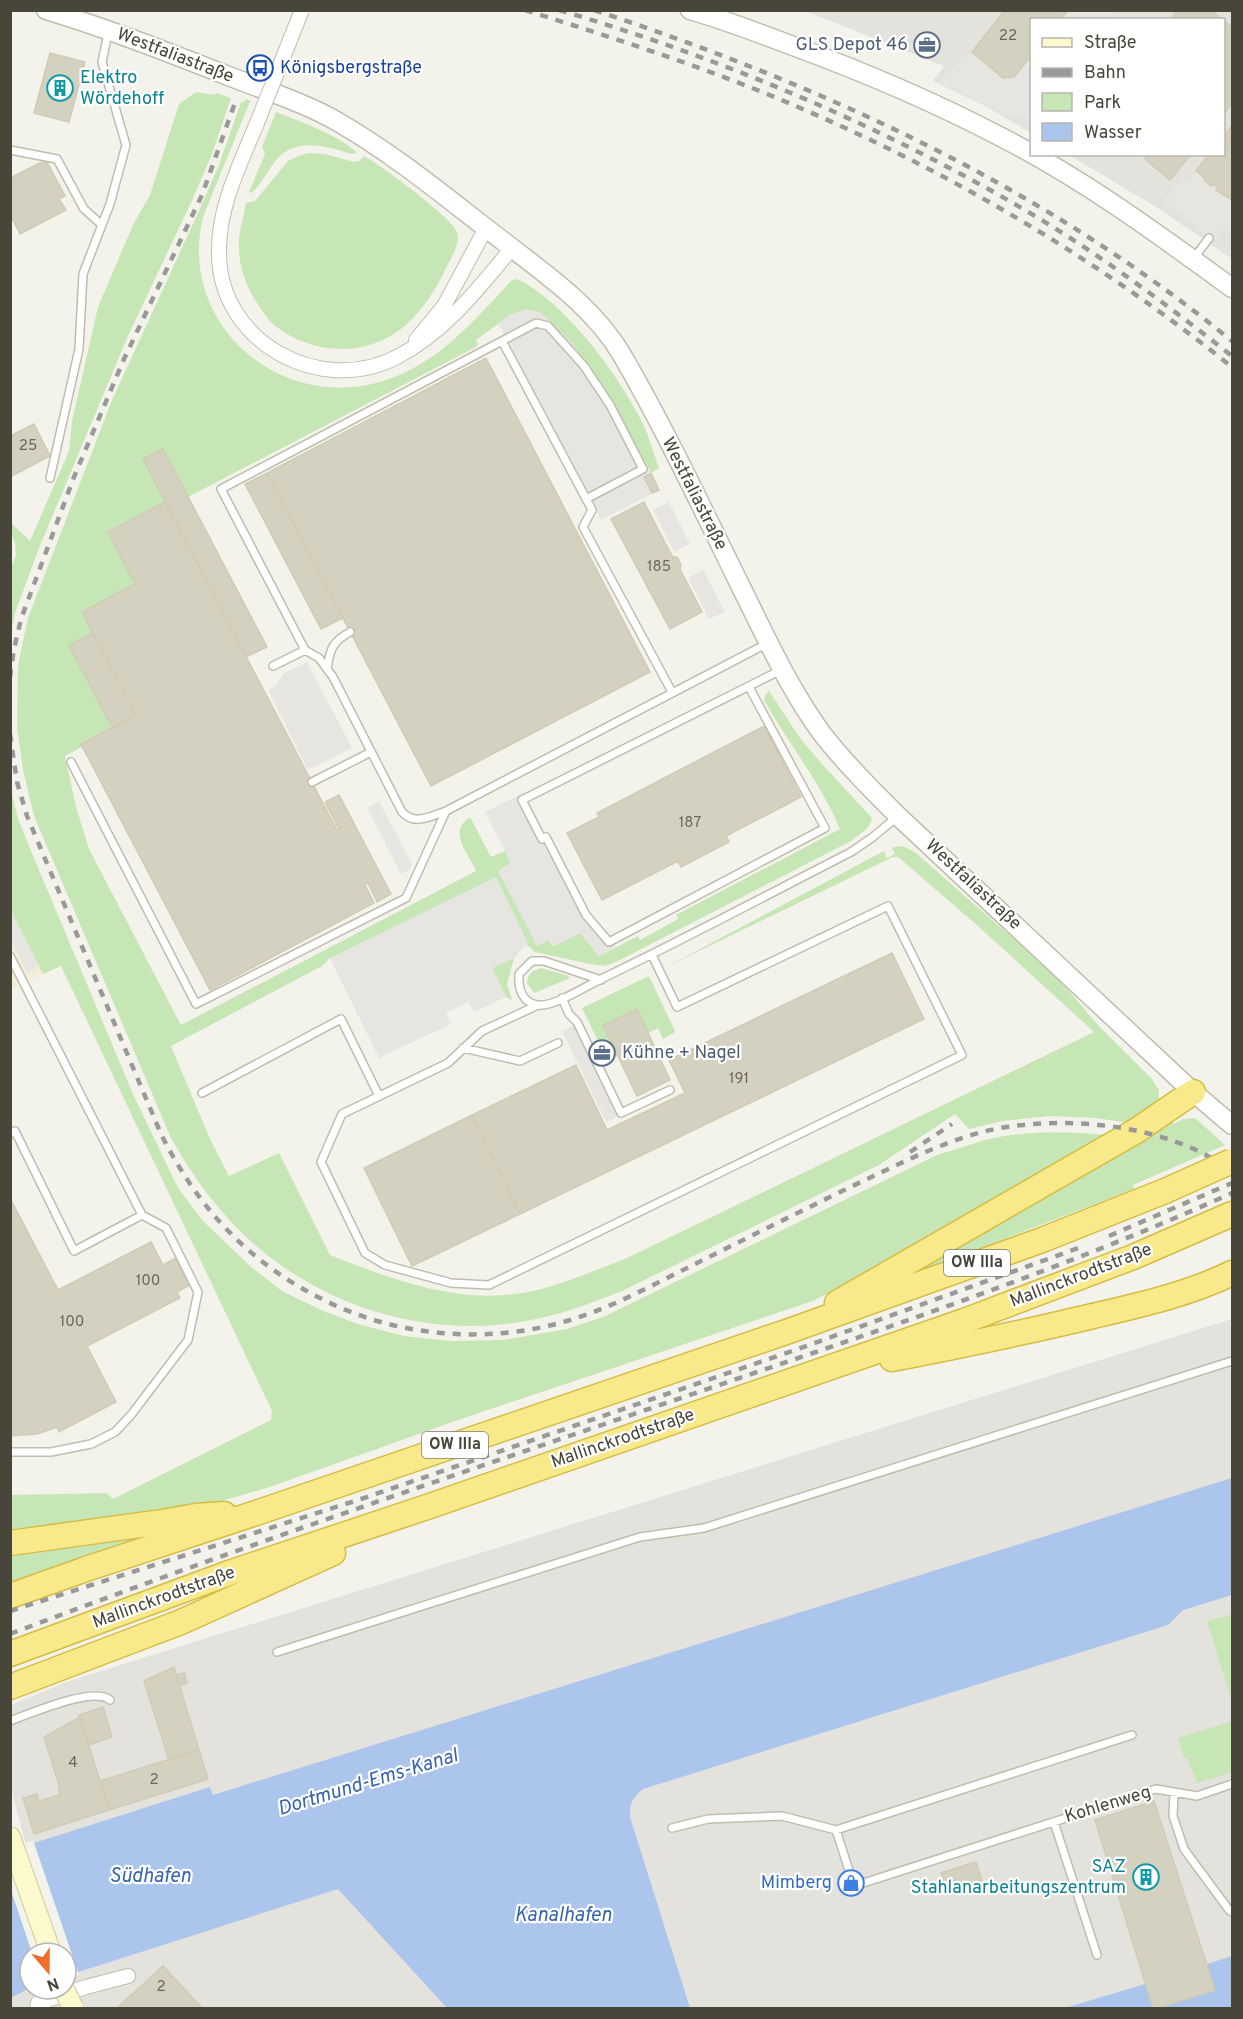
<svg xmlns="http://www.w3.org/2000/svg" width="1243" height="2019" font-family="Overpass,sans-serif">
  <rect width="100%" height="100%" fill="#f4f3eb"/>
  <path fill="#f4eed8" d="M10,911L43,974L11,989H10Z"/>
  <path fill="#e4e2dc" fill-rule="evenodd" d="M805,11H1232V259L1156,207L1069,155L1224,154V20H1032L1031,133L987,107L933,81L944,66Z
    M1232,1319V2008H11V1924L50,1909L24,1838L11,1788V1705L69,1681ZM30,1953H66V1989H30Z"/>
  <path fill="#c7e6b6" d="M196,92L215,95L216,93L231,98L212,154L195,194L128,336L39,548L15,613L11,633V568L16,555L15,543L11,533V523L30,541L69,451L72,421L98,307L133,225L150,195L179,104Z
    M246,99L251,101L249,104L203,217C177,324 280,413 383,381C438,364 474,321 511,281L517,279C564,301 618,374 641,420C649,435 653,452 659,468L651,473L604,387L512,314L476,340L478,344L476,347L188,497L163,449L143,460L165,502L135,584L82,612L93,633L69,645L112,727L81,743L82,747L65,756L76,807L89,849L181,1025L476,871C468,852 447,832 470,817L491,857L505,851L511,863L499,871L553,946L580,933L599,956L638,936L640,940L678,919L676,915L840,829C821,783 788,743 764,700L766,694L769,691L800,738L821,763L872,818C870,829 860,834 851,841L618,961L605,966L590,964L535,952L527,945L528,943L330,958L322,966L171,1046L210,1139L229,1176L279,1153L330,1255C391,1279 456,1304 522,1293C558,1287 593,1271 627,1258L1094,1032L979,927L898,857H893L668,966L884,851L887,858L895,854L892,848C902,844 907,848 916,853L1058,978L1096,1023L1151,1078L1159,1090V1101L1151,1112L1130,1123L1095,1118L1050,1116L1003,1121L969,1129L955,1114L879,1165L622,1291C594,1302 566,1313 536,1319C417,1345 289,1297 214,1202C197,1182 184,1160 171,1138L34,816L23,770L17,727L18,665L28,618L112,400L198,213L219,165L241,102H244Z
    M276,112C297,120 343,137 357,153L352,154C328,147 297,136 277,159C268,170 262,183 252,193L249,192L265,154L262,147Z
    M309,153L325,154L354,162L359,161L364,156C381,165 449,216 456,230C462,242 452,256 446,268C435,292 419,316 397,332C359,358 309,353 274,325C268,320 264,313 260,307C246,289 237,262 239,239C240,227 244,215 246,203L255,201L288,161L298,156Z
    M10,786L18,819L34,858L133,1094L178,1188L203,1221L250,1266L282,1291L321,1310L358,1324L404,1336L451,1341L503,1340L567,1329L603,1317L937,1155C953,1150 969,1145 985,1140C1026,1130 1068,1131 1109,1135L865,1275L813,1301L458,1420L270,1487L198,1508L11,1533V1495L107,1493L113,1499L271,1420L272,1411L61,966L43,974L11,911Z
    M514,958L507,984L512,1000L506,997L492,968Z
    M541,968L569,976L568,979L534,993L527,983L528,976L533,971Z
    M649,976L675,1031L674,1033L663,1039L658,1028L648,1033L636,1009L603,1025L617,1055L607,1060L582,1008Z
    M1195,1118L1225,1145L1133,1185L1134,1189L891,1282L1171,1119L1174,1124L1183,1119Z
    M155,1533L136,1542L90,1554L11,1583V1553Z
    M1232,1614V1701L1207,1621Z
    M1232,1721V1772L1197,1783L1187,1758H1184L1178,1738Z"/>
  <path fill="#e6e5e2" d="M1068,10L1113,11L1121,19L1061,20Z
    M972,52L1003,78L1014,77L1031,55V119L1024,114L1021,119L1003,113L938,82Z
    M1196,171L1204,178L1203,180L1224,197L1226,195L1232,201V233L1225,227L1214,241L1164,200L1182,179L1187,183Z
    M527,309L540,312L572,343L604,387L659,490L601,520L498,323L512,314Z
    M669,502L690,544L674,552L653,510Z
    M703,570L725,612L709,619L688,578Z
    M307,662L352,748L308,770L268,690L275,687L284,673Z
    M523,793L542,833L546,832L588,913L616,947L599,956L580,933L554,946L550,940L537,946L498,871L511,863L485,812Z
    M379,801L412,864L409,870L401,874L367,808Z
    M496,877L528,943L514,958L492,968L506,997L474,1012L468,1002L446,1013L451,1024L379,1058L330,958Z
    M11,911L39,967L27,973L11,941Z
    M575,1025L619,1116L606,1122L562,1031Z"/>
  <path fill="#abc5ed" d="M1232,1478V1595L1183,1610L1168,1625L643,1789C632,1798 630,1803 630,1817L690,2008H447L338,1889L66,1976V1953H30V1988L11,1998V1853L34,1843L210,1787L213,1795Z
    M1232,1956V2008H1158L1215,1991L1207,1964Z
    M1145,1984L1153,2008H1065Z"/>
  <path fill="#f4f3eb" d="M33,1840L79,1975L66,1979V1953H32L10,1887V1850Z"/>
  <path fill="#d5d1c1" stroke="#d0cbb4" stroke-width="1.5" d="M1005,10H1068L1061,20H1032V55L1014,77L1003,78L972,52Z
    M1177,10H1211L1222,20H1170Z
    M1224,20L1232,28V103L1224,114Z
    M50,53L85,62L69,122L34,113Z
    M1232,125V141L1225,135Z
    M1225,135L1232,141V200L1216,190L1218,188L1213,184L1211,186L1204,180L1205,178L1196,171L1209,154H1224Z
    M1148,154H1191L1170,180L1145,159Z
    M46,160L65,196L59,199L66,210L20,234L13,220H10V178Z
    M486,358L650,672L431,786L267,473Z
    M34,424L50,456L10,477V436Z
    M163,449L267,647L246,657L143,459Z
    M267,473L343,618L321,629L245,484Z
    M651,473L659,490L652,493L644,477Z
    M165,502L337,830L339,829L325,802L339,795L391,894L377,902L368,883L365,885L374,903L210,990L81,744L136,715L82,612L135,584L108,532Z
    M644,502L672,556L678,558L681,565L680,569L702,612L670,629L611,519Z
    M93,633L136,715L112,727L69,645Z
    M764,726L801,797L726,836L729,842L681,867L678,861L602,900L567,833L599,817L597,813Z
    M892,953L924,1019L520,1214L472,1115L576,1065L607,1130L685,1093L669,1060Z
    M637,1009L670,1080L637,1096L603,1025Z
    M472,1115L520,1214L412,1266L364,1168Z
    M10,1198L58,1290L151,1242L163,1265L176,1258L190,1285L177,1292L180,1298L87,1346L116,1402L59,1432L57,1427L37,1434L10,1436Z
    M174,1667L199,1750L169,1760L144,1681Z
    M184,1673L187,1683L179,1686L176,1675Z
    M103,1707L112,1737L89,1745L79,1715Z
    M80,1717L109,1810L34,1834L23,1798L37,1794L39,1801L60,1795L58,1788H60L44,1737Z
    M199,1750L208,1779L109,1810L100,1781Z
    M1154,1801L1215,1990L1158,2008H1153L1095,1820Z
    M976,1862L982,1881L947,1891L941,1873Z
    M163,1966L202,2008H117Z"/>
  <g fill="none" stroke-linecap="round" stroke-linejoin="round">
    <g stroke="#c0bdae" stroke-width="10">
      <path id="service" d="M10,150L57,159L84,209L102,225
        M1194,258L1209,238
        M502,341L536,323L548,326L584,366L610,405L643,469L586,499
        M50,478L79,349L83,274L110,204L126,145L102,62L108,33
        M273,666L305,650
        M327,669C330,649 332,642 350,632
        M749,687L825,828L609,942L586,915L546,837L542,839L522,800L781,670
        M71,762L196,1004L406,898L446,811L768,643
        M312,782L371,752
        M446,811C431,816 415,826 402,812L333,677L319,658L305,650L221,489L502,341L592,510L583,527L672,692
        M10,956L142,1215L74,1251L15,1131L10,1134
        M601,980L544,961H532L519,974C518,988 522,1003 538,1005C553,1007 583,988 597,981C683,940 767,895 851,852L873,837L898,816
        M562,998L569,1014L577,1022L621,1113L670,1090
        M538,1005L482,1031L448,1063L342,1114L321,1162L365,1253L385,1265L451,1283L489,1285L962,1055L888,906L677,1007L652,955
        M463,1048L520,1061L558,1043
        M202,1093L341,1019L379,1096
        M10,1452H51L91,1444L115,1432L131,1415L188,1340L198,1292L166,1228L142,1215
        M277,1652L640,1537L704,1528L1232,1361
        M10,1721C31,1713 94,1686 110,1700
        M1174,1793L1173,1816L1184,1849L1229,1910L1232,1912
        M1054,1822L1097,1955
        M672,1828L708,1819L782,1816L836,1830L1132,1735
        M836,1830L854,1886L1156,1789L1197,1796L1232,1784"/>
    </g>
    <g stroke="#c0bdae" stroke-width="16">
      <path id="minor" d="M257,123C240,165 218,207 219,253C219,342 320,397 397,357C445,332 478,289 512,248
        M416,340L444,306L486,228
        M37,2008L38,2003L86,1987L128,1976"/>
    </g>
    <g stroke="#c0bdae" stroke-width="21">
      <path id="tertiary" d="M46,10C109,29 170,53 231,77C267,91 305,103 338,122C397,156 449,200 503,241C545,274 594,307 622,355C665,429 702,508 740,585C765,635 789,689 823,735C846,764 872,790 898,816L1193,1092L1232,1125
        M690,10C725,20 759,33 793,46C864,72 934,102 1001,137C1083,179 1158,234 1232,288"/>
    </g>
    <g stroke="#d1ce9d" stroke-width="22">
      <path id="secondary" d="M10,1837L51,1953"/>
    </g>
    <g stroke="#d5bc44" stroke-width="27">
      <path id="trunk" d="M837,1303L1136,1131L1193,1092
        M892,1359C959,1346 1026,1332 1093,1316C1140,1305 1189,1294 1232,1273
        M10,1543L162,1522L196,1516L224,1514
        M10,1596L86,1569L259,1512L789,1331L1042,1240L1165,1191
        M10,1654L229,1573L427,1507L964,1321L1133,1257L1232,1214
        M10,1687L181,1622L333,1553"/>
    </g>
    <use href="#service" stroke="#fff" stroke-width="7"/>
    <use href="#minor" stroke="#fff" stroke-width="14"/>
    <use href="#tertiary" stroke="#fff" stroke-width="18"/>
    <use href="#secondary" stroke="#fcfacd" stroke-width="20"/>
    <use href="#trunk" stroke="#f8ea8a" stroke-width="24"/>
    <path stroke="#999" stroke-width="4.5" stroke-dasharray="8 8" stroke-linecap="butt" d="M525,10C617,39 710,69 798,107C954,174 1100,261 1232,367
      M559,10C721,58 880,125 1025,210C1098,253 1166,304 1232,356
      M594,10C826,87 1042,186 1232,341
      M10,677L14,649L21,619L74,477L124,359L202,195L236,100
      M10,734L17,782L27,816L161,1134C199,1210 251,1265 328,1302C402,1338 492,1344 570,1320C614,1307 656,1283 697,1263C753,1235 809,1207 865,1180C910,1159 956,1135 1006,1127C1067,1118 1140,1124 1196,1150C1209,1156 1221,1164 1232,1172
      M910,1152L952,1124
      M1109,1236L1232,1183
      M10,1611L361,1499L798,1349L1084,1246
      M10,1634C244,1545 482,1466 719,1385C892,1326 1066,1268 1232,1193"/>
    <g stroke="#c0bdae" stroke-width="16" stroke-linecap="butt">
      <path id="minor-bridge" d="M257,123L302,10"/>
    </g>
    <g stroke="#d1ce9d" stroke-width="22" stroke-linecap="butt">
      <path id="secondary-bridge" d="M64,1989L73,2008"/>
    </g>
    <g stroke="#d5bc44" stroke-width="27" stroke-linecap="butt">
      <path id="trunk-bridge" d="M1165,1191L1232,1161"/>
    </g>
    <use href="#minor-bridge" stroke="#fff" stroke-width="14"/>
    <use href="#secondary-bridge" stroke="#fcfacd" stroke-width="20"/>
    <use href="#trunk-bridge" stroke="#f8ea8a" stroke-width="24"/>
  </g>
  <defs>
    <g id="office-ring" transform="scale(1.35)"><circle r="9.5" fill="#fff" stroke="#5c6f8a" stroke-width="1.5"/><path d="M-6-3h4V-5.5h4V-3h4V5H-6ZM-1-4.5V-3h2v-1.5ZM-6 0V1H6V0Z" fill="#5c6f8a"/></g>
    <g id="bus-ring" transform="scale(1.35)"><circle r="9.5" fill="#fff" stroke="#1a4fb4" stroke-width="1.5"/><path d="M-5-6H5V4H4V6H2V4H-2V6H-4V4H-5ZM-3.5-4V0h7V-4ZM-3.5 1.2v1.5H-2V1.2ZM2 1.2v1.5H3.5V1.2Z" fill="#1a4fb4"/></g>
    <g id="building-ring" transform="scale(1.35)"><circle r="9.5" fill="#fff" stroke="#0f9aa8" stroke-width="1.5"/><path d="M-4-6H4V6H1V3H-1V6H-4ZM-2.5-4.3h1.7v1.8h-1.7ZM.8-4.3h1.7v1.8H.8ZM-2.5-1h1.7V.8h-1.7ZM.8-1h1.7V.8H.8Z" fill="#0f9aa8"/></g>
    <g id="shop-ring" transform="scale(1.35)"><circle r="9.5" fill="#fff" stroke="#3f7fe0" stroke-width="1.5"/><path d="M-5-2.5h2.3a2.7 3.5 0 0 1 5.4 0H5L5.5 6h-11ZM-1.5-2.5h3a1.5 2.3 0 0 0-3 0Z" fill="#3f7fe0"/></g>
  </defs>
  <g fill-rule="evenodd">
    <use href="#office-ring" x="927" y="45"/>
    <use href="#bus-ring" x="260" y="68"/>
    <use href="#building-ring" x="60" y="88"/>
    <use href="#office-ring" x="602" y="1053"/>
    <use href="#building-ring" x="1146" y="1877"/>
    <use href="#shop-ring" x="851" y="1883"/>
  </g>
  <g text-anchor="middle" dominant-baseline="central" stroke-width="4.5" stroke-linejoin="round" paint-order="stroke">
    <g font-size="15" fill="#6b685b">
      <text x="1008" y="36">22</text>
      <text x="28" y="446">25</text>
      <text x="659" y="567">185</text>
      <text x="690" y="823">187</text>
      <text x="739" y="1079">191</text>
      <text x="148" y="1281">100</text>
      <text x="72" y="1322">100</text>
      <text x="73" y="1763">4</text>
      <text x="154" y="1780">2</text>
      <text x="161" y="1987">2</text>
    </g>
    <g fill="#fff" stroke="#7f7d74" stroke-width="1.5">
      <rect x="944" y="1250" width="66" height="26" rx="4.5"/>
      <rect x="422" y="1432" width="66" height="26" rx="4.5"/>
    </g>
    <g font-size="16" font-weight="bold" fill="#484539">
      <text x="977" y="1263">OW IIIa</text>
      <text x="455" y="1445">OW IIIa</text>
    </g>
    <g font-size="18" fill="#4e5e75" stroke="#fff" text-anchor="end">
      <text x="908" y="45">GLS Depot 46</text>
      <text x="622" y="1053" text-anchor="start">Kühne + Nagel</text>
    </g>
    <g font-size="18" fill="#484539" stroke="#fff">
      <text transform="translate(175 56) rotate(21)">Westfaliastraße</text>
      <text transform="translate(694 494) rotate(63)">Westfaliastraße</text>
      <text transform="translate(973 885) rotate(43)">Westfaliastraße</text>
      <text transform="translate(1081 1276) rotate(-21)">Mallinckrodtstraße</text>
      <text transform="translate(623 1439) rotate(-19)">Mallinckrodtstraße</text>
      <text transform="translate(164 1598) rotate(-20)">Mallinckrodtstraße</text>
      <text transform="translate(1108 1805) rotate(-17)">Kohlenweg</text>
    </g>
    <g font-size="18" fill="#164399" stroke="#fff" text-anchor="start">
      <text x="280" y="68">Königsbergstraße</text>
    </g>
    <g font-size="18" fill="#0d838f" stroke="#fff" text-anchor="start">
      <text x="80" y="78">Elektro<tspan x="80" dy="21">Wördehoff</tspan></text>
      <text x="1126" y="1867" text-anchor="end">SAZ<tspan x="1126" dy="21">Stahlanarbeitungszentrum</tspan></text>
    </g>
    <g font-size="18" fill="#366cbe" stroke="#fff" text-anchor="end">
      <text x="832" y="1883">Mimberg</text>
    </g>
    <g font-size="20" font-style="italic" fill="#3765af" stroke="#fff">
      <text transform="translate(368 1783) rotate(-17)">Dortmund-Ems-Kanal</text>
      <text x="150" y="1877">Südhafen</text>
      <text x="563" y="1916">Kanalhafen</text>
    </g>
  </g>
  <rect width="1243" height="2019" fill="none" stroke="#484539" stroke-width="24"/>
  <rect x="1030" y="18" width="195" height="138" fill="#ffffff" stroke="#b6b5b0" stroke-width="1.5"/>
  <rect x="1042" y="38" width="30" height="9" fill="#fcfacd" stroke="#b6b5b0" stroke-width="1.5"/>
  <text x="1084" y="48" font-size="18" fill="#484539">Straße</text>
  <rect x="1042" y="68" width="30" height="9" fill="#999999" stroke="#b6b5b0" stroke-width="1.5"/>
  <text x="1084" y="78" font-size="18" fill="#484539">Bahn</text>
  <rect x="1042" y="93" width="30" height="18" fill="#c7e6b6" stroke="#b6b5b0" stroke-width="1.5"/>
  <text x="1084" y="108" font-size="18" fill="#484539">Park</text>
  <rect x="1042" y="123" width="30" height="18" fill="#abc5ed" stroke="#b6b5b0" stroke-width="1.5"/>
  <text x="1084" y="138" font-size="18" fill="#484539">Wasser</text>
  <g transform="translate(48 1971) rotate(160)"><circle r="28" fill="#ffffff" stroke="#b6b5b0" stroke-width="1.5"/>
  <path d="M0-4.5L10 22L0 15L-10 22Z" fill="#ee6d28"/>
  <text y="-9" font-size="16" font-weight="bold" text-anchor="middle" fill="#484539">N</text>
  </g>
</svg>
